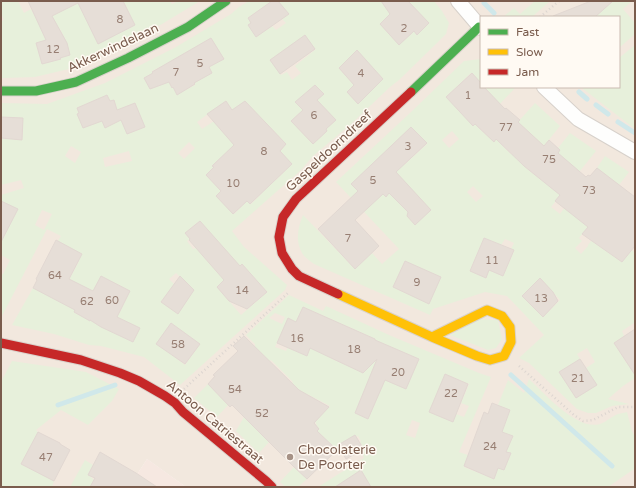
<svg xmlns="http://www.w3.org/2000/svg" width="636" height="488" font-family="'Varela Round',sans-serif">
  <rect width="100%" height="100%" fill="#f9f5f0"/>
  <path fill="#f2e8de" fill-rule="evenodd" d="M1,1H635V487H186L147,459L129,487H1ZM481,17H619V87H481Z"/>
  <path fill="#f6e8e1" d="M147,459L186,487H129Z"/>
  <path fill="#e7f0db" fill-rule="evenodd" d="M1,1H18L24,13L31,9L38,22L82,1H170L172,4L178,1H200L162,24L81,65L73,68L35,77L4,78H1V21L4,20L1,13ZM125,4L135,25L98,44L88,23ZM60,29L67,43L70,55L60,58V59L42,64L36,43L48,40L46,33Z
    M249,1H272L248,18L251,23L249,25L256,37L272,26L276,30L286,23L282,19L289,14L274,1H355L356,2L358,1H434L442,11L449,23L446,34L438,42L399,80L390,87L351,124L313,156L300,171L232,231L244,247L287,285L285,290L180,385L144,357L101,346L89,345L54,334L12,325L33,288L57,300L62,293L79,261L67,255L58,241L61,236L47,229L1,318V274H3L10,260L1,255V242L15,215L1,208V195L24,188L21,180L1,185V138L22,140L23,118L1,117V103L47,104L105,83L176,47L231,14L239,7ZM412,6L429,23L417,35L414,31L399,45L380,24L396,10ZM305,36L315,49H316L295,66L301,73L292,80L287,72L281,75L270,60ZM211,38L224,59L209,67L212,73L194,83L195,85L177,94L173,87L172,88L167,79L159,86L150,89L144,78L153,73L152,71L160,67H161ZM357,51L383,79L358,104L347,92L354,85L339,68ZM315,85L323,94L317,100L309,90ZM308,91L336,120L326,129L327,131L313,144L291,121L303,110L296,102ZM107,95L110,101L114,100L117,110L135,103L145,127L128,134L121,120L105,127L102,121L83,128L78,114L79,113L77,108ZM226,101L232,109L202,129L197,122ZM265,122L286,144L280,151L291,164L276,180L248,150L257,129ZM189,142L195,148L184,159L178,153ZM71,146L81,152L75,163L65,156ZM129,151L132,161L105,167L103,158ZM225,154L262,193L251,204L247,201L234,214L216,196L221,191L206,175L214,167L213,165ZM42,210L52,214L44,230L35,225ZM198,222L203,228L209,263L196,248L193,249L187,241L190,239L185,233ZM242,264L267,292L241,315L217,287ZM176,273L187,283L178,314L161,302L174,284L169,279ZM101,276L108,280L107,282L117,284L130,291L120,312L90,321L74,312L87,288L93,291ZM171,323L200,344L185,365L176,358V357L156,344Z
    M535,1H550L532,17H503L514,8L520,14Z
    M613,1H632L623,9L635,23V34L619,48V17H595Z
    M635,45V129L582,88L583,87H619V58Z
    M481,59V83L471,73L446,97L489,93L484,87H516L478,127L494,142L496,139L511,154L530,134L518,122L535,103L560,126L526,168L540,179L560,150L558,148L570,133L596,151L551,207L560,214L570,200L588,227L579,238L582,241L575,248L581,254L588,246V245L615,209L601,247L622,262L632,250L635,253V324L634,323L622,331L624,336L614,343L627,364L635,359V378L623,386L608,399L629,404L612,406L596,413H588L577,409L529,363L519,358L544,335L507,296L485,292L433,309L430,315L314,264C310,261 304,257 302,253C295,241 298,227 303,215L355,269L372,253L382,264L399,249L336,182L410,113L464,61ZM411,127L427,144L404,165L389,149ZM452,131L459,139L449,148L442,140ZM473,186L483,196L476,202L467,192ZM484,238L501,245L505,239L514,243L511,249L514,251L503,276L489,270L486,278L470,271ZM405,261L429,303L393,287ZM540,278L560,300L543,317L522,296ZM587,348L595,362L586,368L597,385L576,398L559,372L580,359L577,354Z
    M605,156L629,172L619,185L597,168Z
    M289,295L323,311L326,306L389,335L479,373L491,377L459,452L468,455L464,467L494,479L498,468L504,470L510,454L506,452L512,436L495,430L504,426L510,410L498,405L508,380L524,393L529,379C544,393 577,431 600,424C606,422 612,416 618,414C621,413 625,413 627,412L632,431L635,437V471L634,469L608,487H371L361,471L340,487H318L364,458L360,449L363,447L360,442L361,441L358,436L339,445L330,452L319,442L324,437L317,431L319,429L317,426L315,421L330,406L307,394L298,404L281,394L293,382L271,360L259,371L244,357L255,346V344L246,335ZM303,307L324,316L307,356L288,347L286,351L275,347L285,326L293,329ZM275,313L285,317L282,324L269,318ZM347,326L375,339L360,371L332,359ZM396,349L419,359L415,368H414L406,389L381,378L388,366ZM445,374L469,384L461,403L469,406L464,417L456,414L453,421ZM361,397L375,404L368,419L355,413ZM412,420L420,423L415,438L406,435Z
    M480,319L498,320L502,339L496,348L488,350L450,335Z
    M12,361L86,372L119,389L112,401L88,425L61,410L36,430L38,432L21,464L54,481L52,487H1V382Z
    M208,384L228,405L217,417L194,398Z
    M244,417L269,442L259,453L236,431Z
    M85,460L93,465L88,474L94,480L90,487H70Z
    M294,467L307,479L298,487H286L280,482Z"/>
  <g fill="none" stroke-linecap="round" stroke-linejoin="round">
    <path stroke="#d0e8ea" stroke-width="5" d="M484,3L494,13
      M579,92L587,99
      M596,105L608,114
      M618,122L635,133
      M511,375L612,466
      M58,405L115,385"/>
  </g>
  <path fill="#e6ded7" stroke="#e2d8d2" d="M28,1H123L135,25L98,44L78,3L52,16L67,43L70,55L60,58L61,59L42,64L36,43L46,40Z
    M272,1H278L289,14L256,37L248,25L251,23L248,18Z
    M381,1H408L429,23L417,35L414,31L399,45L380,24L390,14Z
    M591,1H613L595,17H553V16Z
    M305,35L315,49L280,74L270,60Z
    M211,38L224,59L209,67L212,73L194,83L195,84L177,95L173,87L172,88L169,82L150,89L144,78L153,73L152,72Z
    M357,50L383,79L358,104L347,92L354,85L339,68Z
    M472,73L481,83V87H484L505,109L506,108L520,120L518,122L544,146L549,140L560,150L558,153L586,177L588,175L590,176L597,168L635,197V246L622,262L582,234L588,227L555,201L560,195L524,166L496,139L494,142L475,124L473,126L446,97Z
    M315,85L324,94L317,100L336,120L326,129L327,131L313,144L291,121L303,110L295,102Z
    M107,95L110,101L114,100L117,110L135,103L145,127L127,134L121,120L105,128L102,121L83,128L77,114L79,113L77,108Z
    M226,101L232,110L245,101L286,144L280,151L292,164L250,204L247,201L233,214L216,196L221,191L206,175L214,167L212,166L234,145L207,114Z
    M1,117L23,118L22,140L1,138Z
    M411,127L427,143L396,172L431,210L415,225L407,216L408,212L389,193L386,197L383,194L355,220L379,246L355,269L318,229L358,191L351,184Z
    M1,201L18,209L1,242Z
    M200,221L240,266L242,264L267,292L247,309L229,301L217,287L224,280L189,240L190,239L185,233Z
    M484,238L514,250L503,276L489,270L486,278L470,271Z
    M56,240L82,254L69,279L93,291L101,276L130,291L117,317L140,328L133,342L101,327L90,320V321L74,312L75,310L33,288L37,280L36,279Z
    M405,261L441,277L429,304L393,287Z
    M180,276L194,290L178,314L161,302Z
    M540,278L553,292L558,301L543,317L522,296Z
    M303,307L375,339V340L419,359L406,389L385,380L368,419L355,413L377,359L363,373L310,348L307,356L277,343L288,318L296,322Z
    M171,323L200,344L185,364L156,344Z
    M635,329V375L614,343Z
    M244,336L299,390L329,407L314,423L319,429L317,431L337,450L307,479L294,467L232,405L230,407L208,384L215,376L213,375L238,351L233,346Z
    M580,359L597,385L576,398L559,372Z
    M445,374L468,384L453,422L429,412Z
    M492,403L510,410L502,432L513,436L506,452L511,453L504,470L498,468L494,479L464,466L484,412L488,414Z
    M38,432L60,443V444L70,450L54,481L21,464Z
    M355,435L363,448L360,449V451L346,459L338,445Z
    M100,452L136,473L157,487H90L95,478L88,475Z
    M361,470L371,487H335Z"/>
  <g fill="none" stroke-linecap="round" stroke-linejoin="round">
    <g stroke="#d7d1cb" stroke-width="16">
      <path id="street" d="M458,1L481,28
        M544,87L578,119L635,152"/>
    </g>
    <g stroke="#d9d2cb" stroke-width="11">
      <path id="fast" d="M1,91H36L76,82L128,58L188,27L226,1
        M411,92L479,27"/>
    </g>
    <g stroke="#d9d2cb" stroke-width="11">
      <path id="slow" d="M338,294L432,337L477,356L490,360L504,356L511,342L510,327L502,316L487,310L432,337"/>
    </g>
    <g stroke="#d9d2cb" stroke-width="11">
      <path id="jam" d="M338,294L299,276L292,269L282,253L279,237L283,217L296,199L411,92
        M1,343L81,360L120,373L139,381L165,396L175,403L183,412L266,481L272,487"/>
    </g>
    <path stroke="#dcd5d0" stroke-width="2.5" stroke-dasharray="1 3" stroke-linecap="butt" d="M540,17L559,1
      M519,366L574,415L583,421L593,420L618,407H635
      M184,389L289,292"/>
    <use href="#street" stroke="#fefefd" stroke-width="14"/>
    <use href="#fast" stroke="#4caf50" stroke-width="9"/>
    <use href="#slow" stroke="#ffc107" stroke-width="9"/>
    <use href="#jam" stroke="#c62828" stroke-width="9"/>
  </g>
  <circle fill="#a69286" stroke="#fffaf3" stroke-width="1.5" cx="290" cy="457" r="4"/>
  <g text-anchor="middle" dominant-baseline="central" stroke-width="3" stroke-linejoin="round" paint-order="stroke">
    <g font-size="11" fill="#977e72">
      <text x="120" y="19">8</text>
      <text x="404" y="28">2</text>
      <text x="53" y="49">12</text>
      <text x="200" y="63">5</text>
      <text x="176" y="72">7</text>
      <text x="361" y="73">4</text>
      <text x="468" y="95">1</text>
      <text x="314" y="115">6</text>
      <text x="506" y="127">77</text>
      <text x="408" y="146">3</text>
      <text x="264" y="151">8</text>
      <text x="549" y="159">75</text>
      <text x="373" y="180">5</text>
      <text x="233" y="183">10</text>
      <text x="589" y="190">73</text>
      <text x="348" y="238">7</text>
      <text x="492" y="260">11</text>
      <text x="55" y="275">64</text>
      <text x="417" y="282">9</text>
      <text x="242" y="290">14</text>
      <text x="541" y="298">13</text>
      <text x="112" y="300">60</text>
      <text x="87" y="301">62</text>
      <text x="297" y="338">16</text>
      <text x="178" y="344">58</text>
      <text x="354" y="349">18</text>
      <text x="398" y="372">20</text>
      <text x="578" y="378">21</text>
      <text x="235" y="389">54</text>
      <text x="451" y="393">22</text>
      <text x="262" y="413">52</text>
      <text x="490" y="446">24</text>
      <text x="46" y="457">47</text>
    </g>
    <g font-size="13" fill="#7a5c4d" stroke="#fffaf3">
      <text transform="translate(113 48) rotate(-25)">Akkerwindelaan</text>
      <text transform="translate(329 151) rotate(-43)">Gaspeldoorndreef</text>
      <text transform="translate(215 422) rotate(40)">Antoon Catriestraat</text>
    </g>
    <g font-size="13" fill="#7a5c4d" stroke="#fffaf3" text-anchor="start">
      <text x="298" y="450">Chocolaterie<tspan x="298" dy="15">De Poorter</tspan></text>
    </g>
  </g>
  <rect width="636" height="488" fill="none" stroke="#7a5c4d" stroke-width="4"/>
  <rect x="480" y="16" width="140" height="72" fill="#fffaf3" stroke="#cabbb1"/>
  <rect x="488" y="29" width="20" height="6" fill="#4caf50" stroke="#cabbb1"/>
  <text x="516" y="36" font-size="12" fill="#7a5c4d">Fast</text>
  <rect x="488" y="49" width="20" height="6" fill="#ffc107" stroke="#cabbb1"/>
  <text x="516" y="56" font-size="12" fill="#7a5c4d">Slow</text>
  <rect x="488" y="69" width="20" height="6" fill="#c62828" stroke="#cabbb1"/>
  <text x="516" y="76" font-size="12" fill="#7a5c4d">Jam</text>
</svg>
